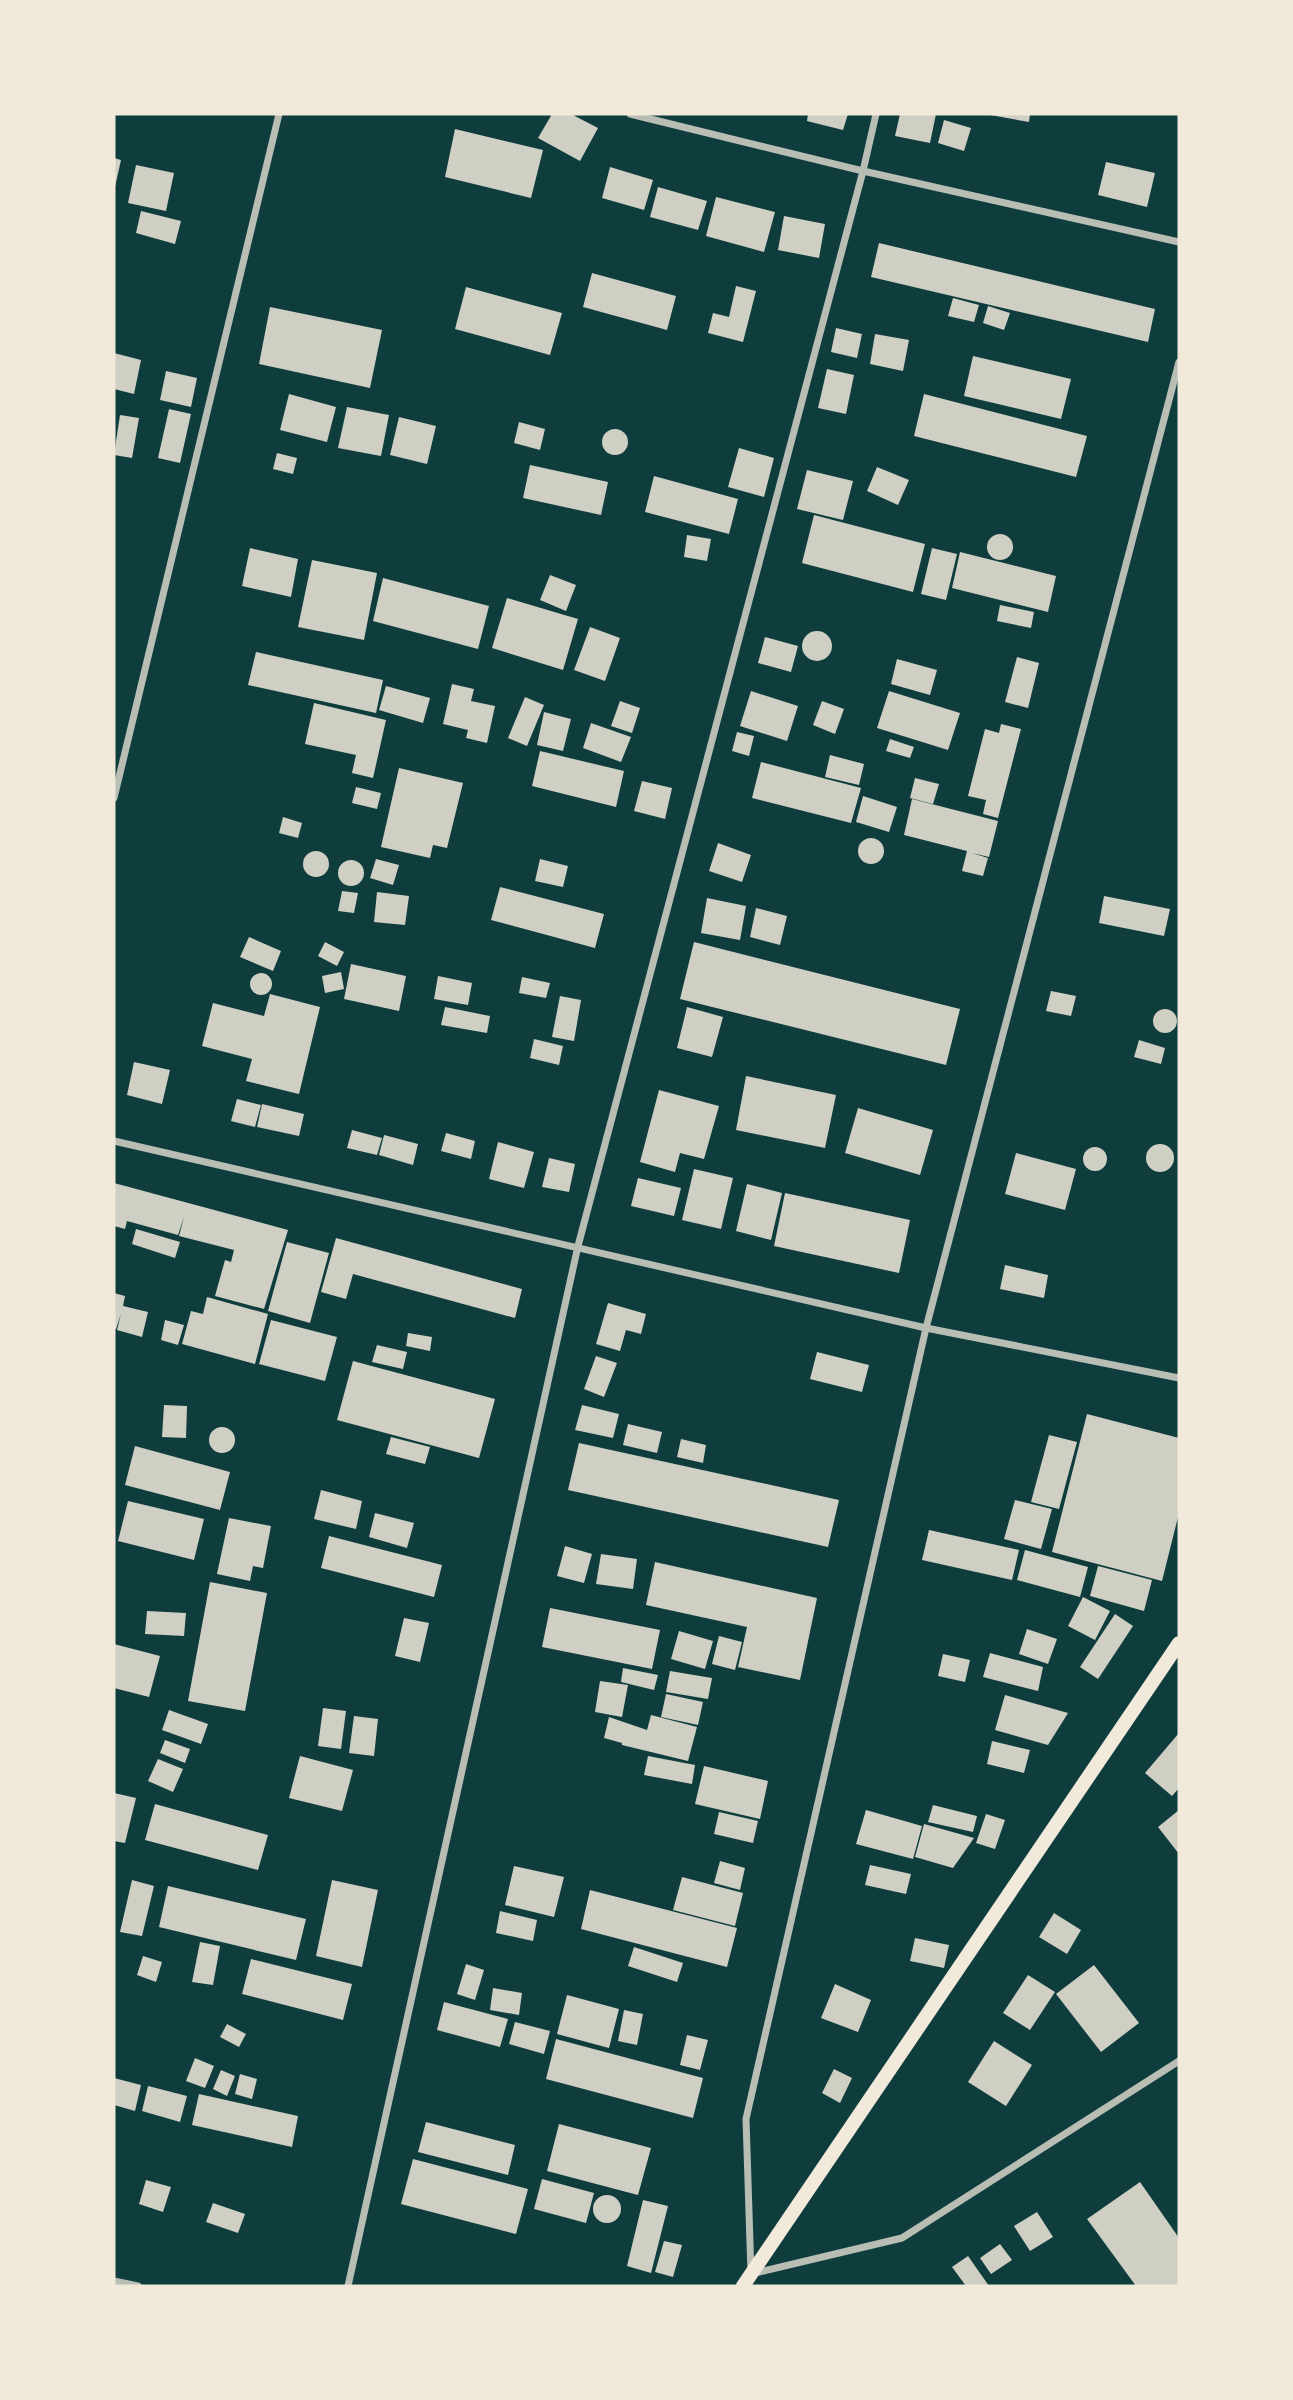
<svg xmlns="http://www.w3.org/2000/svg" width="1293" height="2400" font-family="Jost,sans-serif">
  <rect width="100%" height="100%" fill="#0f3d3e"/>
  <path fill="#cfcfc3" d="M552,114H571L598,128L580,161L538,138Z
    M808,114H848L843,130L807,121Z
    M900,114H936L930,143L895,136Z
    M985,114H1030L1029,122Z
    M944,120L971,128L964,151L938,143Z
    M455,129L543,150L531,198L445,177Z
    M114,158L121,160L115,187H114Z
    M1106,162L1155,173L1147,207L1098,195Z
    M136,165L174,173L166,211L128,203Z
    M610,167L653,180L644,210L602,198Z
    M658,187L707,201L698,230L650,217Z
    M716,197L775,212L764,252L706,236Z
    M141,211L181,221L175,244L136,233Z
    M784,216L825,224L819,258L778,250Z
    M879,243L1155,309L1148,342L871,277Z
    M592,273L676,296L667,330L583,307Z
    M736,286L756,291L743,342L708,333L713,313L729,317Z
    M466,287L562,313L550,355L455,329Z
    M953,298L979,305L974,322L948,316Z
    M988,306L1010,313L1004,330L983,323Z
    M270,307L382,330L370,388L259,364Z
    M836,328L862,334L857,358L831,352Z
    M875,334L909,340L903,371L870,364Z
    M114,353L141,360L134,394L114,389Z
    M973,356L1071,379L1061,419L964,396Z
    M827,369L854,375L846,414L818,408Z
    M166,371L197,378L191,407L160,400Z
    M289,394L336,407L327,442L280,430Z
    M924,394L1087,436L1076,477L914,436Z
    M347,407L389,415L381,456L338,448Z
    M169,409L191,414L180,463L158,458Z
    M120,415L139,418L132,458L114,455Z
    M399,417L436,426L427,464L390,455Z
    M519,422L545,429L540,450L514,443Z
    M602 442a13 13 0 1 1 26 0a13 13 0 1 1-26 0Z
    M739,448L774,458L764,497L728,487Z
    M277,453L297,458L293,474L273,469Z
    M530,465L608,482L601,515L523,498Z
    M877,467L909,480L898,505L867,491Z
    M807,470L853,481L843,520L797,509Z
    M654,476L738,499L729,534L645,512Z
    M814,515L925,544L913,592L802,563Z
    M987 547a13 13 0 1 1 26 0a13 13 0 1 1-26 0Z
    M687,535L711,539L707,561L684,557Z
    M250,548L298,559L291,597L242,586Z
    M932,548L957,554L946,600L921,594Z
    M960,552L1056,576L1048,612L952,588Z
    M312,560L377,573L364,640L298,627Z
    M550,575L576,585L566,611L540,600Z
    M383,578L489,606L478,649L373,621Z
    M507,598L578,619L563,670L492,648Z
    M1000,605L1034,612L1031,628L997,621Z
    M590,627L620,638L605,681L574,670Z
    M802 646a15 15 0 1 1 30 0a15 15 0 1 1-30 0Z
    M765,637L798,646L791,672L758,663Z
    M256,652L383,680L376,713L248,685Z
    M1017,657L1039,663L1028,708L1005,702Z
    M897,659L937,670L930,695L891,684Z
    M452,684L474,689L471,701L495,706L487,743L466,738L468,730L443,724Z
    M386,686L430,698L423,723L379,710Z
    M751,691L798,706L787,741L740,726Z
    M889,691L960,713L948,750L877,728Z
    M525,697L544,705L527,746L508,738Z
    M620,701L640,708L632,733L611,726Z
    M822,701L844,709L835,734L813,725Z
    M314,703L386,720L373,778L352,773L356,755L305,744Z
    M544,712L571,719L563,751L537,745Z
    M591,723L631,737L621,762L583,748Z
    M1001,724L1021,729L998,818L983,814L986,800L968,796L985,729L999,733Z
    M737,732L754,736L749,756L732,751Z
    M890,739L914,747L910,758L886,751Z
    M540,751L624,771L616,807L532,786Z
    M830,755L864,764L859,785L825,777Z
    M761,762L861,788L851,823L752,798Z
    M399,768L463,783L447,848L433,845L430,858L381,847Z
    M915,778L939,784L933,804L910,798Z
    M642,781L672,788L665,819L634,811Z
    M356,787L381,793L377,809L352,803Z
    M863,796L897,807L889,832L856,822Z
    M912,799L998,821L989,857L972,853L988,858L983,876L962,871L967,851L904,835Z
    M283,817L302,823L298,838L279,833Z
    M858 851a13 13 0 1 1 26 0a13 13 0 1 1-26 0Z
    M718,843L751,855L742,882L709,871Z
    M303 864a13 13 0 1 1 26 0a13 13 0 1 1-26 0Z
    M376,859L399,865L393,885L370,878Z
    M540,859L568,866L563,887L535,881Z
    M338 873a13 13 0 1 1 26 0a13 13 0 1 1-26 0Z
    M500,887L604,914L595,948L491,920Z
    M342,891L358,893L354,913L338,911Z
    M377,892L409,896L405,925L374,922Z
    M1104,896L1170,909L1164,936L1099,923Z
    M707,898L746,906L740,940L701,933Z
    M756,908L787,916L780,945L750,937Z
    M249,937L281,951L273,971L240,957Z
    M325,942L344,952L337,966L318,956Z
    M694,942L960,1009L946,1065L680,999Z
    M351,964L406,976L399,1011L344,999Z
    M341,972L344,989L325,993L322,976Z
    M250 984a11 11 0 1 1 22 0a11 11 0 1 1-22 0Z
    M438,976L472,983L468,1005L434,999Z
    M522,977L550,983L546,998L519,993Z
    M1051,991L1076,996L1071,1016L1046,1011Z
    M270,994L320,1007L299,1094L246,1081L252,1059L202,1046L213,1003L264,1016Z
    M560,996L581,1000L574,1041L552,1037Z
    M445,1007L490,1016L487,1033L441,1025Z
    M687,1007L723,1017L712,1057L677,1048Z
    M1153 1021a12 12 0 1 1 24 0a12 12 0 1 1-24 0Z
    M534,1039L563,1046L559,1065L530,1058Z
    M1139,1040L1165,1048L1161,1064L1134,1057Z
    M134,1062L170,1070L162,1104L127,1095Z
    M746,1076L836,1095L825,1148L736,1130Z
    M659,1090L719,1106L704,1159L680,1153L675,1172L640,1162Z
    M237,1099L261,1105L255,1127L231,1121Z
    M262,1104L304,1114L299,1136L257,1127Z
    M858,1108L933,1130L920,1175L845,1153Z
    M352,1130L382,1138L377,1155L347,1148Z
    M446,1133L475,1141L471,1159L441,1151Z
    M384,1135L418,1144L413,1165L379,1155Z
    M498,1142L534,1152L524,1188L489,1179Z
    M1146 1158a14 14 0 1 1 28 0a14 14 0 1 1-28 0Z
    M1083 1159a12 12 0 1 1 24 0a12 12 0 1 1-24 0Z
    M1016,1153L1076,1169L1065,1210L1005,1194Z
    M549,1158L575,1164L569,1192L542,1187Z
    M694,1169L733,1178L721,1229L682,1220Z
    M638,1178L681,1188L674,1216L631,1206Z
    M114,1183L288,1230L264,1309L215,1296L225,1260L231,1262L234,1250L179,1236L184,1217L178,1235L127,1221L125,1229L114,1226Z
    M747,1184L782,1193L771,1240L736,1231Z
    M785,1193L910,1220L899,1273L774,1246Z
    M136,1229L180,1242L175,1258L132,1244Z
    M336,1238L522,1289L515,1318L353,1274L346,1299L321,1292Z
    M287,1242L329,1253L310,1323L268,1311Z
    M1005,1265L1048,1275L1044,1298L1000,1289Z
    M114,1293L125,1296L123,1306L148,1312L142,1337L117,1330L121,1314L116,1329H114Z
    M207,1297L268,1314L255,1364L182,1344L191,1311L203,1314Z
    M608,1303L646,1314L641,1334L626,1330L620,1351L596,1344Z
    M165,1320L184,1325L178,1345L161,1340Z
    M271,1320L337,1337L325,1381L259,1364Z
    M408,1333L432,1337L430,1351L406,1346Z
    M377,1345L407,1352L403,1369L372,1362Z
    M817,1352L869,1365L862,1392L810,1379Z
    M596,1356L617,1363L604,1397L584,1389Z
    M353,1361L495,1399L479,1458L337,1420Z
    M164,1405L187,1406L186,1438L162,1437Z
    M582,1405L619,1414L613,1438L575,1430Z
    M1087,1414L1179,1438V1513L1162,1581L1052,1552Z
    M628,1424L662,1432L657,1453L623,1445Z
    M209 1440a13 13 0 1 1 26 0a13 13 0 1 1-26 0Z
    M1049,1435L1077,1442L1059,1509L1031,1502Z
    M391,1437L430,1447L425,1464L386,1454Z
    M681,1439L706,1445L703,1463L677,1457Z
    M579,1443L839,1500L828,1547L568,1490Z
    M135,1446L230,1472L220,1510L125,1485Z
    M321,1490L362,1501L356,1529L314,1519Z
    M1015,1500L1052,1509L1041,1549L1004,1539Z
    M128,1501L204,1519L194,1560L118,1541Z
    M375,1513L414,1523L407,1548L369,1537Z
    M229,1518L271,1526L263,1568L253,1566L250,1581L217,1574Z
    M929,1530L1019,1550L1012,1580L922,1560Z
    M329,1536L442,1565L434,1597L321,1568Z
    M565,1546L592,1554L584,1583L557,1576Z
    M1025,1550L1088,1567L1080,1597L1017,1580Z
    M601,1554L637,1559L633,1589L596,1584Z
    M655,1562L817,1598L800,1680L738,1667L747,1627L646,1605Z
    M1098,1566L1152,1580L1144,1611L1090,1596Z
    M210,1582L267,1593L245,1711L188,1701Z
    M1083,1597L1110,1611L1095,1640L1068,1626Z
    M550,1608L660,1630L652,1669L542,1647Z
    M147,1611L186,1613L184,1636L145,1634Z
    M1115,1614L1133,1626L1098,1679L1080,1667Z
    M404,1618L429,1623L420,1662L395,1656Z
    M1027,1629L1057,1639L1048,1664L1019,1654Z
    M679,1631L713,1641L705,1669L671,1659Z
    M719,1636L742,1642L735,1670L712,1664Z
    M114,1644L160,1656L149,1697L114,1688Z
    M990,1653L1043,1667L1038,1691L983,1677Z
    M943,1654L970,1660L965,1682L938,1676Z
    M623,1668L658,1675L654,1690L621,1682Z
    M670,1671L712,1678L708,1699L666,1692Z
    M600,1681L628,1685L622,1717L595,1712Z
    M666,1694L703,1702L698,1725L661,1717Z
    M1005,1695L1068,1713L1048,1745L995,1730Z
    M323,1708L346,1711L341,1749L318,1746Z
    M169,1710L208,1724L201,1744L162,1730Z
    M651,1715L697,1727L688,1761L622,1745V1743L604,1738L609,1717L647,1730Z
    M354,1716L378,1719L374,1756L349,1753Z
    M1179,1733V1788L1172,1796L1145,1773Z
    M165,1740L190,1749L185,1763L160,1753Z
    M992,1741L1030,1750L1024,1773L987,1764Z
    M300,1756L353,1770L342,1811L289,1798Z
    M648,1756L695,1765L692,1784L644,1775Z
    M158,1759L183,1769L173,1792L148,1781Z
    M704,1766L768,1781L760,1819L695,1804Z
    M114,1793L136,1798L125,1843L114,1841Z
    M155,1804L268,1835L258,1870L145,1840Z
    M933,1805L977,1816L973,1832L928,1822Z
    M866,1810L922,1826L913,1859L856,1844Z
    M1179,1810V1854L1158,1827Z
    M719,1812L758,1821L753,1843L714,1834Z
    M986,1814L1005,1820L995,1849L976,1843Z
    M924,1824L974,1838L953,1868L915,1857Z
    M720,1861L745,1868L740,1890L714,1883Z
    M870,1865L911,1874L906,1894L865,1885Z
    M514,1866L564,1877L554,1917L505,1905Z
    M682,1877L743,1893L735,1926L673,1910Z
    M132,1880L154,1886L142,1936L120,1932Z
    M332,1880L378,1890L362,1967L316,1956Z
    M168,1886L306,1919L296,1960L159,1927Z
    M590,1890L737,1928L727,1967L581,1929Z
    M500,1911L537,1920L533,1941L496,1933Z
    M1054,1913L1081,1930L1067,1954L1039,1937Z
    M915,1938L949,1945L944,1968L910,1961Z
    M200,1942L220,1946L213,1985L192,1982Z
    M634,1947L683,1963L677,1982L628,1966Z
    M143,1956L162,1962L156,1982L137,1975Z
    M251,1959L352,1984L343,2020L242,1994Z
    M466,1964L484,1970L475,2000L457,1994Z
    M1094,1965L1139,2023L1101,2052L1056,1994Z
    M1028,1975L1055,1992L1030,2030L1003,2013Z
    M835,1984L871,2000L858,2032L821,2018Z
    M493,1988L522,1993L519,2015L490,2010Z
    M567,1995L619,2009L609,2048L557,2034Z
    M444,2002L508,2019L500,2047L437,2030Z
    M624,2010L643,2014L637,2045L618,2041Z
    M515,2022L550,2031L544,2054L509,2044Z
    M227,2024L246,2034L239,2047L220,2037Z
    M687,2035L708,2040L700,2070L680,2065Z
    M556,2039L703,2078L693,2118L546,2079Z
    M994,2041L1032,2065L1006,2106L968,2082Z
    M195,2058L214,2066L205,2088L186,2081Z
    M834,2069L852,2078L840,2103L822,2093Z
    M221,2070L235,2076L227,2096L213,2089Z
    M240,2074L257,2079L252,2099L235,2094Z
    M114,2078L141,2085L135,2111L114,2105Z
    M148,2086L187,2096L180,2122L142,2111Z
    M199,2094L298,2116L292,2147L192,2125Z
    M426,2122L515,2145L508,2175L418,2152Z
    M559,2124L651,2148L638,2195L547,2171Z
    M413,2159L528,2189L516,2234L401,2204Z
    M542,2179L594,2193L586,2223L534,2209Z
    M146,2180L171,2187L163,2212L139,2204Z
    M1140,2182L1179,2238V2286H1136L1087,2219Z
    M593 2209a14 14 0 1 1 28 0a14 14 0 1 1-28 0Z
    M643,2200L668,2206L651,2273L627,2266Z
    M213,2203L245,2214L238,2233L206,2222Z
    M1037,2212L1053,2237L1030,2251L1014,2226Z
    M664,2241L682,2245L673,2277L655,2272Z
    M1000,2244L1012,2260L991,2274L980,2258Z
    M968,2256L989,2286H966L952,2267Z"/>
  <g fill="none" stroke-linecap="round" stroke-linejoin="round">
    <path stroke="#b8beb3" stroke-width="7" d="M630,114L863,171L1179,242
      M1179,362L926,1328L746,2119L751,2274L902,2238L1179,2061
      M114,798L279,114
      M114,1141L926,1328L1179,1378
      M114,2281L138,2286
      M348,2286L578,1246L863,171L876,114"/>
    <path stroke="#f1e9da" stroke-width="14" d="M743,2286L1179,1643"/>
  </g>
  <rect width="1293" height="2400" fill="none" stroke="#f1e9da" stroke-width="231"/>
</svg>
